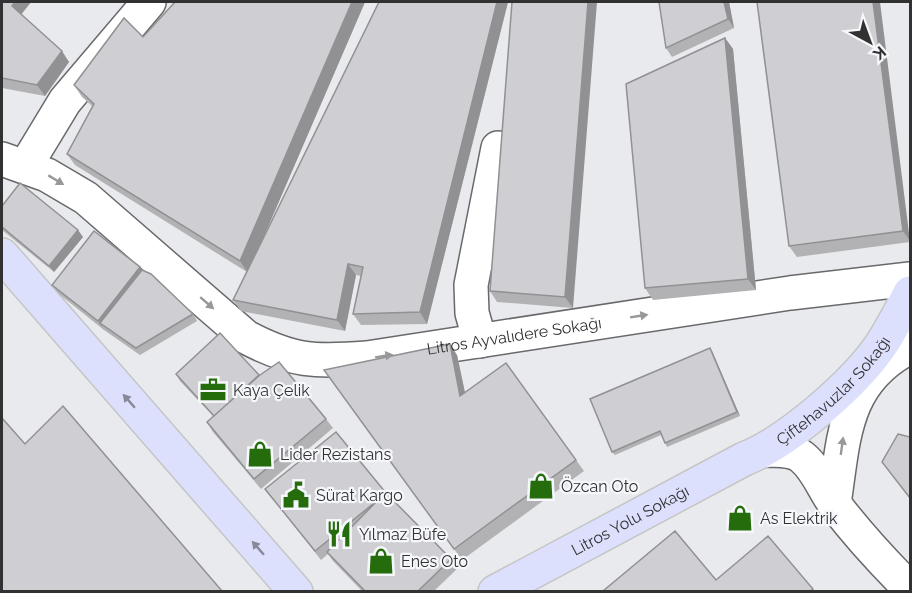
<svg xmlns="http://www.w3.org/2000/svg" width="912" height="593" font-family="Raleway,sans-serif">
  <rect width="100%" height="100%" fill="#e9eaed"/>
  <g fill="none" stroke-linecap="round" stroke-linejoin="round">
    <g stroke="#69696c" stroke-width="36">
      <g id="minor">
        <path id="s1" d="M2,159L47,175L86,198L246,337C293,362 315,362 367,358L790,293L910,279"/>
        <path d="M25,167L65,101L149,2"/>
        <path d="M480,341L472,313L471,285L498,148"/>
        <path d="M766,450C778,451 792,449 802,457C818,470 824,491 836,506C859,536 884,563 910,589"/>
        <path d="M834,504C844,438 843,381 910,347"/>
      </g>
    </g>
    <g stroke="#c5c5c6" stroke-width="36">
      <g id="major">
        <path d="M2,255L296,592"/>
        <path id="s2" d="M495,592L744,459C788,442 857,382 883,342C893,326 902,309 910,293"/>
      </g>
    </g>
    <use href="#minor" stroke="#fff" stroke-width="33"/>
    <use href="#major" stroke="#dde0fd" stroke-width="33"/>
  </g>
  <path fill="#b2b2b5" d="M2,2H31L21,15L69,62L45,96L2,88Z
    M175,2H365L258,250L379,2H508L427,324L361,325L353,314L361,276L356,275L345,331L241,311L233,300L247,272L75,165L67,154L92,106L82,97L74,85L143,37Z
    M512,2L573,308L497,302L490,291Z
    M729,2L734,28L672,57L666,48Z
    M757,2L910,237V242L797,257L789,246Z
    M725,38L733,49L756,290L653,300L645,288Z
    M2,206L83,237L54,272L2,230Z
    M142,270L193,314L197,321L140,355L104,330L59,294L52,285Z
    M710,348L712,351L740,416L667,447L661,435L615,455L612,452Z
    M457,355L465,393L506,363L584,471L462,560L324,370Z
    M176,374L259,375L326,419L333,428L261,489L213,432L207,422L213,416L180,381Z
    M265,489L386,493L451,559L458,568L434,591H362L333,561L328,554L321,560Z"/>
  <path fill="#919194" d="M15,2H31L19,17L12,6Z
    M352,2H365L248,273L240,261Z
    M497,2H508L427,324L420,312Z
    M588,2H597L573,308L565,297Z
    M724,2H729L734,28L728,19Z
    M873,2H880L910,241L903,231Z
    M725,38L733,49L756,290L748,279Z
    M62,51L69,62L45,96L37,85Z
    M78,230L83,237L54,272L49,266Z
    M348,264L356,275L345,331L337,320Z
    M140,267L146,277L100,323L104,330L98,321Z
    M450,344L457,355L468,407L460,396Z
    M710,348L712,351L740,416L737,412Z"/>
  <path fill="#cfcfd3" stroke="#919194" stroke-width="1.5" d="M2,2H15L12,6L62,51L37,85L2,78Z
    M175,2H352L240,261L67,154L94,104L74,85L124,18L143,37Z
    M379,2H497L420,312L353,314L363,267L348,264L337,320L233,300Z
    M512,2H588L565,297L490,291Z
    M659,2H724L728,19L666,48Z
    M757,2H873L903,231L789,246Z
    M725,38L748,279L645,288L626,84Z
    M20,183L78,230L49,266L2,227V206Z
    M94,231L140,267L98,321L52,285Z
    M142,270L151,274L193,314L136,348L100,323Z
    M220,333L259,375L214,416L176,374Z
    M450,344L460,396L506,363L576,460L454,549L324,370Z
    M710,348L737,412L665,443L660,431L612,452L590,399Z
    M279,362L326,419L254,479L207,422L260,375Z
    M63,406L222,591H2V418L25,444Z
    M336,432L386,493L451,559L418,591H365L327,552L379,499L315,551L265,489Z
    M898,434L910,437V498L882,462Z
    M675,531L716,580L768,536L813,589L810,591H603Z"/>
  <defs><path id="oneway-solid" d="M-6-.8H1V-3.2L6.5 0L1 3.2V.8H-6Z" transform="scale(1.5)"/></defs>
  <g fill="#989898">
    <use href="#oneway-solid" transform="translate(56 180) rotate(31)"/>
    <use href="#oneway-solid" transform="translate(207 303) rotate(41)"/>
    <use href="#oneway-solid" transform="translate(639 316) rotate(-9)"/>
    <use href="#oneway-solid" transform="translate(384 356) rotate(-9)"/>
    <use href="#oneway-solid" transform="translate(842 446) rotate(-82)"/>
  </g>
  <g fill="#878898">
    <use href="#oneway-solid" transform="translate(129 401) rotate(-131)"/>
    <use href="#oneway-solid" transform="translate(258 548) rotate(-131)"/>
  </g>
  <defs>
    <g id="office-bare" transform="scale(2.07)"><path d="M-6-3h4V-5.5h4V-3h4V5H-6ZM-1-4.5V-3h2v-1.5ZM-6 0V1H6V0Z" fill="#256d0c" stroke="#f6f7fb" stroke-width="2.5" paint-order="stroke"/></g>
    <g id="shop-bare" transform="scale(2.07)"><path d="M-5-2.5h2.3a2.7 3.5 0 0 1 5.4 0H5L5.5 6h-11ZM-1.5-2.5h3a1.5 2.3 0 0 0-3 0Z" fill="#256d0c" stroke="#f6f7fb" stroke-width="2.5" paint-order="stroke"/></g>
    <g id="civic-bare" transform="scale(2.07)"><path d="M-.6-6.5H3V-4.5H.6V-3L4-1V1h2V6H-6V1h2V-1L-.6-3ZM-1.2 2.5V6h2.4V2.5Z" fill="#256d0c" stroke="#f6f7fb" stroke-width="2.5" paint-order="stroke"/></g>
    <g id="restaurant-bare" transform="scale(2.07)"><path d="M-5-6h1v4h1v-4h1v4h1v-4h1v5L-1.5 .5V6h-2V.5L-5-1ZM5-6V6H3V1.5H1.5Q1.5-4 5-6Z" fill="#256d0c" stroke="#f6f7fb" stroke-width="2.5" paint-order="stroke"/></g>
  </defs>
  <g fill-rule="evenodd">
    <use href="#office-bare" x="213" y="390"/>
    <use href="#shop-bare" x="260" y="454"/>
    <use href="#shop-bare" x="541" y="486"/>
    <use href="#civic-bare" x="296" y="495"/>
    <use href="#shop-bare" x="740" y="518"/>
    <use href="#restaurant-bare" x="339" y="534"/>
    <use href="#shop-bare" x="381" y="561"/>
  </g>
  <g text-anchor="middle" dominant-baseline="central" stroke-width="4.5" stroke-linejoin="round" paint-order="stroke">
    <g font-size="16" fill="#313132" stroke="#f6f7fb">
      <text stroke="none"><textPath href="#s1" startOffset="579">Litros Ayvalıdere Sokağı</textPath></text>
      <text stroke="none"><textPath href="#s2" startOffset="396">Çiftehavuzlar Sokağı</textPath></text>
      <text stroke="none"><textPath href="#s2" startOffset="153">Litros Yolu Sokağı</textPath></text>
    </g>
    <g font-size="16" fill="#313132" stroke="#f6f7fb" text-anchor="start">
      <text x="233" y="390">Kaya Çelik</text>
      <text x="280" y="454">Lider Rezistans</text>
      <text x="561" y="486">Özcan Oto</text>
      <text x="316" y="495">Sürat Kargo</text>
      <text x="760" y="518">As Elektrik</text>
      <text x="359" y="534">Yılmaz Büfe</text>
      <text x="401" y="561">Enes Oto</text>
    </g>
  </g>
  <rect width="912" height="593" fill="none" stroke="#313132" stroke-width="6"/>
  <g transform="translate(870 42) rotate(139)" stroke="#f6f7fb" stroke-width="4.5" paint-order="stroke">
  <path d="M0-4.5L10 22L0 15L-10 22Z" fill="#313132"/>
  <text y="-9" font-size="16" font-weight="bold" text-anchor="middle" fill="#313132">K</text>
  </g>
</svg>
